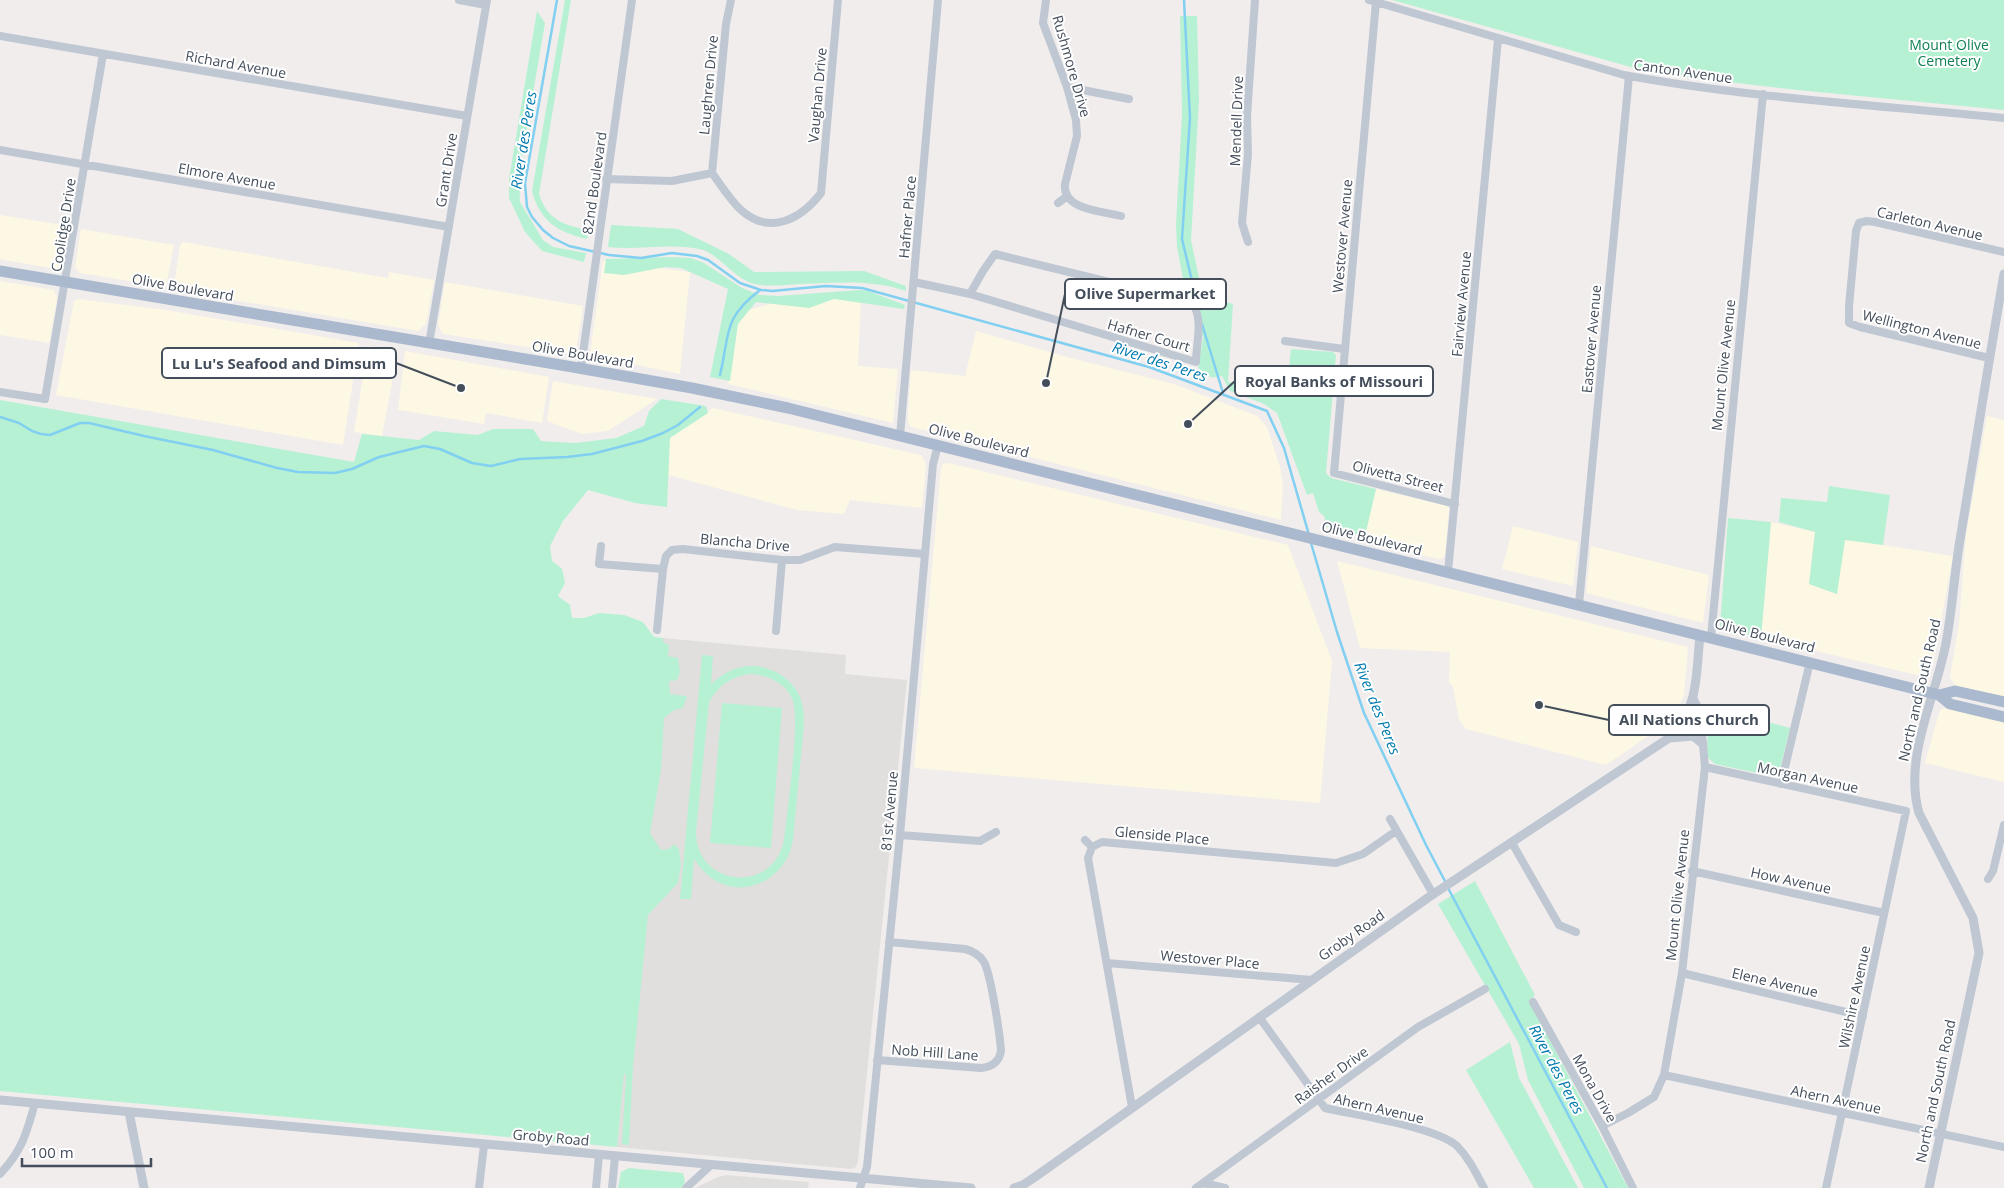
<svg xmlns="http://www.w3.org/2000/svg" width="2004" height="1188" font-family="'Open Sans',sans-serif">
  <rect width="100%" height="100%" fill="#f0edec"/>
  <path fill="#fdf8e3" d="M0,215L68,226L59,267L55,269L0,259Z
    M81,229L174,245L166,287L80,273L75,267Z
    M183,242L388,278L389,272L434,280L426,324L418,331L175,290L174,286L180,245Z
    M603,261L690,272L680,374L590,355Z
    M0,281L54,290L57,298L49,343L0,335Z
    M445,282L583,306L576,351L573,354L443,334L438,325Z
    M839,298H861L858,366L898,369L893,423L728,384L735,324L748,310L769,304Z
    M79,299L166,310L359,343L343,445L56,395L74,301Z
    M976,331L1067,357L1174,384L1257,416L1267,427L1280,467L1283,486L1281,520L911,427L908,422V410L911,370L965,376Z
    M368,346L398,351L382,436L354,432Z
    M405,351L549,377L542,423L486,413L484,424L398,410Z
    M553,381L657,399L608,431L582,434L547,421Z
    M713,408L921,455L926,464L922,508L850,500L844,514L797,510L665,474L669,438Z
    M1987,416L2004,420V697L1955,685L1950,677L1959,624L1966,535Z
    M949,463L1288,545L1332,661L1320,803L914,768L941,468L943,464Z
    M1376,489L1447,506L1449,509L1445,554L1442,559H1438L1363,541Z
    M1771,522L1815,532L1809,584L1836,594L1845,539L1953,556L1933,665L1930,671L1917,675L1761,638Z
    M1513,526L1578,542L1573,586L1502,569Z
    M1591,546L1709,575L1703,623L1586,593Z
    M1337,561L1688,647L1684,695L1673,719L1606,765L1466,729L1459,720L1453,686L1449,683L1450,652L1360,648Z
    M1946,708L2004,722V782L1925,763L1939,713L1941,709Z"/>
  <path fill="#e1dede" d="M663,638L846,655L845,674L907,680L858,1161L856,1167L851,1169L617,1147Z
    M726,1175L809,1182L808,1188H695L718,1177Z"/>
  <path fill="#b7f1d3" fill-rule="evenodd" d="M565,0H571L539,194C547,220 564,225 588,230L587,239C557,232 540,221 532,191Z
    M1392,0H2004V110L1797,90L1652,73Z
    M537,11L545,23L519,175L520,202L543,240L553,247L586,253L584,262L542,251L525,232L509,198V179Z
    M1180,16H1197L1199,100L1191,240L1203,297L1233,304L1228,382L1287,389L1291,349L1333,352L1336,355L1326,473L1331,478L1376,489L1365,536L1327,527L1324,516L1319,512L1313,493L1307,495L1277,413L1264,404L1230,391L1222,376C1211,379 1206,377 1198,368L1203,338L1195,303L1186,294L1177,247L1176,225L1182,115Z
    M611,225L678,229L729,254L754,272L864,271L906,286V291C871,279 836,283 800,284C785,285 769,287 754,284C735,279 719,255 703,250C672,242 639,251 608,247Z
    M672,257L691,258L704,263L742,288L760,295L778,296L860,290L868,291L905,305L904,309L834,299L809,308L756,302L738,324L730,381L710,377L728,289L681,268L665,267L624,275L604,273L606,259Z
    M661,399L706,406L708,413L670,438L667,507L635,503L588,490L563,521L550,546L552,561L562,569L565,583L558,596L570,605L572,618H584L599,613L624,615L643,622L654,637L663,638V642L669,645L668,656L678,658L680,672L677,680L669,681L670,694L687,696L683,708L674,710L664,718L661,770L650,833L661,850L669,849L674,844L679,849L681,865L678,883L648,915L633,1067L629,1145L622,1144L626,1074H624L617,1147L0,1091V400L354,462L362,434L419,440L434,431L478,435L493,429H533L541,441L575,443L616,438L644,426L649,411Z
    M1829,486L1890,495L1883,545L1845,540L1837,594L1809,584L1815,532L1779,522L1781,498L1827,502Z
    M1728,518L1771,522L1761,638L1722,628L1720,626Z
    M702,655L713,656L711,684C726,670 745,662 766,668C782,673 796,684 801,700C807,718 802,738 801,757C798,785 796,812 793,840C787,879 743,902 710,877C703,872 699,866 694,859L691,899H680ZM750,674C767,675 784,682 792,698C801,717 787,813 784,840C773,895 696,887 696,832L709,703C718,685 731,677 750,674Z
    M722,703L782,708L771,848L710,843Z
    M1737,714L1790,728L1779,773L1776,777L1715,764L1707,757L1708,718L1711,717L1735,722Z
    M1475,881L1535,995L1529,1001L1628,1188H1584L1528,1080L1519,1044L1438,904Z
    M1510,1042L1519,1078L1578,1188H1534L1466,1070Z
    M629,1168L683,1173L685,1182L681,1188H618L621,1172Z"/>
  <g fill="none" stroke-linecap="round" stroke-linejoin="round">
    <path stroke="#81cff1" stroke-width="2.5" d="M557,0L525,183L527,207L532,217L543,230L553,238L569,246L609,255L641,258L672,253L697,256L708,260L740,283L761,290L772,291L826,286L862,288L1149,367L1267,411L1284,448L1309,535
      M1184,0L1190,118L1182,239L1198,306
      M1202,324L1223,393
      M720,375C730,334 722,319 760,290
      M0,417L19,423L32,431L41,434L50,435L80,423H89L144,436L213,450L277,468L298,472L335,473L352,469L379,457L424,446L440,449L472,463L491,466L520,459L567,457L592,454L642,441L663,433L678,425L700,407
      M1311,543L1337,632L1364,713L1426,845L1446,883
      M1448,888L1607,1188"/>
    <path stroke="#bfc7d3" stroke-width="8" d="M459,0L486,5
      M1046,0L1043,23L1067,87L1076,120L1077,136L1065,184C1062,210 1102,211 1121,216
      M1369,0L1624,75C1749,98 1877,105 2004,118
      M1376,2L1334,473L1455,504
      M0,36L467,116
      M1067,87L1129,99
      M0,150L449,227
      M712,173L726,24L731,0
      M606,179L672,181L712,173C721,185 730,200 741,210C770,236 801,219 821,193L838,0
      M1058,203L1066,197
      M1248,242L1242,223L1248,154L1247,116L1255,0
      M914,282L970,294L1196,362C1196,346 1204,316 1192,304L1150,292L995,254L983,271L970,294
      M1285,341L1344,349
      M429,344L487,0
      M1989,358L1860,327L1849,323V306L1856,231L1859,223L1867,221L1875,222L2004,252
      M581,368L632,0
      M0,392L45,399L103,54
      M900,436L938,0
      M601,546L599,564L663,569
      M1448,572L1498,39
      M1579,604L1629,76
      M657,630L663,569L666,556L672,550L683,549L782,560H800L835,547L925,554
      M776,631L782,560
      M1711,637L1763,94
      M1705,767L1906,811L1826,1188
      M1781,784L1810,662
      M1390,819L1433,894
      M900,835L980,841L996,832
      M1085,840L1092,847
      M1512,843L1559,925L1576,932
      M1692,871L1884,913
      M1988,879L1993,871L2004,825
      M1107,963L1312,980
      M1682,973L1863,1016
      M1533,1002L1602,1126L1633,1188
      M1259,1017L1325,1108C1355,1115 1436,1127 1457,1146C1469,1158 1476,1173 1484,1188
      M877,1060L981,1068C992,1067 999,1062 1001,1051C1000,1035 991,975 984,962C979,954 973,951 965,949L889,942
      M1664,1075L2004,1147
      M1132,1107L1088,858L1092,847L1102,842L1336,863L1363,854L1396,831
      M1602,1126L1628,1113L1654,1097L1664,1075L1682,973L1705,767L1700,711L1693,698
      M0,1174C22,1151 27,1132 35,1103
      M1203,1183L1225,1188
      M479,1188L484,1145
      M596,1188L599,1155
      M612,1188L615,1157
      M686,1188L711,1165
      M860,1188L867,1167L900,835L933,464L938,445
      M1196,1188L1418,1027L1485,989"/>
    <path stroke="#bfc7d3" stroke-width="9" d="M1670,738L1693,736L1703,744
      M0,1100L971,1188
      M129,1112L144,1188
      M1014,1188L1023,1185L1035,1177L1429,897L1672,736C1699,706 1696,673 1700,635
      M1929,1188L1979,953L1973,918L1919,813C1903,758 1936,697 1946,643C1952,611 1954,578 1959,546C1974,455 1988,365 2004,274"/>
    <path stroke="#aab9ce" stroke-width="11" d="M0,271L567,366L692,388L788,408L1923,691L1939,695L1955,691L2004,702
      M1939,695L1950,704L2004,717"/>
  </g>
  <g text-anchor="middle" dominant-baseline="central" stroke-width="4" stroke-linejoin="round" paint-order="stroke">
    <g font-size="14" fill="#108153" stroke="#fff">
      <text x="1949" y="44">Mount Olive<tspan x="1949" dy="16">Cemetery</tspan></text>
    </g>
    <g font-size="14" fill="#444e5b" stroke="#fff">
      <text transform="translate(236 64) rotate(10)">Richard Avenue</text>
      <text transform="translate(1072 66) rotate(74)">Rushmore Drive</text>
      <text transform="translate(1683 71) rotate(8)">Canton Avenue</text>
      <text transform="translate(708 85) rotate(-85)">Laughren Drive</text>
      <text transform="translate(817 95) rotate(-85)">Vaughan Drive</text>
      <text transform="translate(1236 121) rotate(-88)">Mendell Drive</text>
      <text transform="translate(446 170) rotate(-81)">Grant Drive</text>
      <text transform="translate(227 176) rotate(10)">Elmore Avenue</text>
      <text transform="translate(594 183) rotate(-82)">82nd Boulevard</text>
      <text transform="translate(907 217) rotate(-85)">Hafner Place</text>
      <text transform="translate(1930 223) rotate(13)">Carleton Avenue</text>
      <text transform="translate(63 225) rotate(-81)">Coolidge Drive</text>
      <text transform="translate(1342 236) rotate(-85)">Westover Avenue</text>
      <text transform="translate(183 287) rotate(10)">Olive Boulevard</text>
      <text transform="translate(1461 304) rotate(-85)">Fairview Avenue</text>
      <text transform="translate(1922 329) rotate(14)">Wellington Avenue</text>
      <text transform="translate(1149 335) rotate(16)">Hafner Court</text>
      <text transform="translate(1591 339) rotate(-85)">Eastover Avenue</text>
      <text transform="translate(583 354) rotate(10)">Olive Boulevard</text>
      <text transform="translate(1723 365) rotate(-84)">Mount Olive Avenue</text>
      <text transform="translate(979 440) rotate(14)">Olive Boulevard</text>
      <text transform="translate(1398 476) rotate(14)">Olivetta Street</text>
      <text transform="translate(1372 538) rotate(14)">Olive Boulevard</text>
      <text transform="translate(745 542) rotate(5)">Blancha Drive</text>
      <text transform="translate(1765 635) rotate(14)">Olive Boulevard</text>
      <text transform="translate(1919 690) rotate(-77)">North and South Road</text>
      <text transform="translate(1808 777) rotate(12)">Morgan Avenue</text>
      <text transform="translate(889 811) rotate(-85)">81st Avenue</text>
      <text transform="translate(1162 835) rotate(5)">Glenside Place</text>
      <text transform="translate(1791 880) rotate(12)">How Avenue</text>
      <text transform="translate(1677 895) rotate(-84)">Mount Olive Avenue</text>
      <text transform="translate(1351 935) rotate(-35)">Groby Road</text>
      <text transform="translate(1210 959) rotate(5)">Westover Place</text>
      <text transform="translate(1775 982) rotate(13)">Elene Avenue</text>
      <text transform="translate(1854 997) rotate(-78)">Wilshire Avenue</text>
      <text transform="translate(935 1052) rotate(4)">Nob Hill Lane</text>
      <text transform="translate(1331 1075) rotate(-36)">Raisher Drive</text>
      <text transform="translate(1595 1088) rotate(61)">Mona Drive</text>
      <text transform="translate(1935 1091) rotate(-78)">North and South Road</text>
      <text transform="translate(1836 1099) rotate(12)">Ahern Avenue</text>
      <text transform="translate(1379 1108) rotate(13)">Ahern Avenue</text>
      <text transform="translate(551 1137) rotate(5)">Groby Road</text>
    </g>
    <g font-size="15" font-style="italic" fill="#037baf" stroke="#fff">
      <text transform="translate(523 140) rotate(-81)">River des Peres</text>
      <text transform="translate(1160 361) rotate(18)">River des Peres</text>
      <text transform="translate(1378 708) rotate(68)">River des Peres</text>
      <text transform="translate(1557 1069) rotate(62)">River des Peres</text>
    </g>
  </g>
  <path fill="none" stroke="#444e5b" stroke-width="2" d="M1046 383L1065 294M461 388L396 363M1188 424L1235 381M1539 705L1609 720"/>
  <g fill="#444e5b" stroke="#fff" stroke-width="2">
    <circle cx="1046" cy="383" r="5"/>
    <circle cx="461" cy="388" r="5"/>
    <circle cx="1188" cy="424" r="5"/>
    <circle cx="1539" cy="705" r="5"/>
  </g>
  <g fill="#fff" stroke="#444e5b" stroke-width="2">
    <rect x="1065" y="279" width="161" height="30" rx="5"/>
    <rect x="162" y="348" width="234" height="30" rx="5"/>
    <rect x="1235" y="366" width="198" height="30" rx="5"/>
    <rect x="1609" y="705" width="160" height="30" rx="5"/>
  </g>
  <g font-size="15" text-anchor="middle" font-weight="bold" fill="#444e5b">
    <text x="1145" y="299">Olive Supermarket</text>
    <text x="279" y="369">Lu Lu's Seafood and Dimsum</text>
    <text x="1334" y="387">Royal Banks of Missouri</text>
    <text x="1689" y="725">All Nations Church</text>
  </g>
  <path d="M22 1158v8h129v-8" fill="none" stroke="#444e5b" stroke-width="2.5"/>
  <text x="30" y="1158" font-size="15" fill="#444e5b" stroke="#ffffff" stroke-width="4" paint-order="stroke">100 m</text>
</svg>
